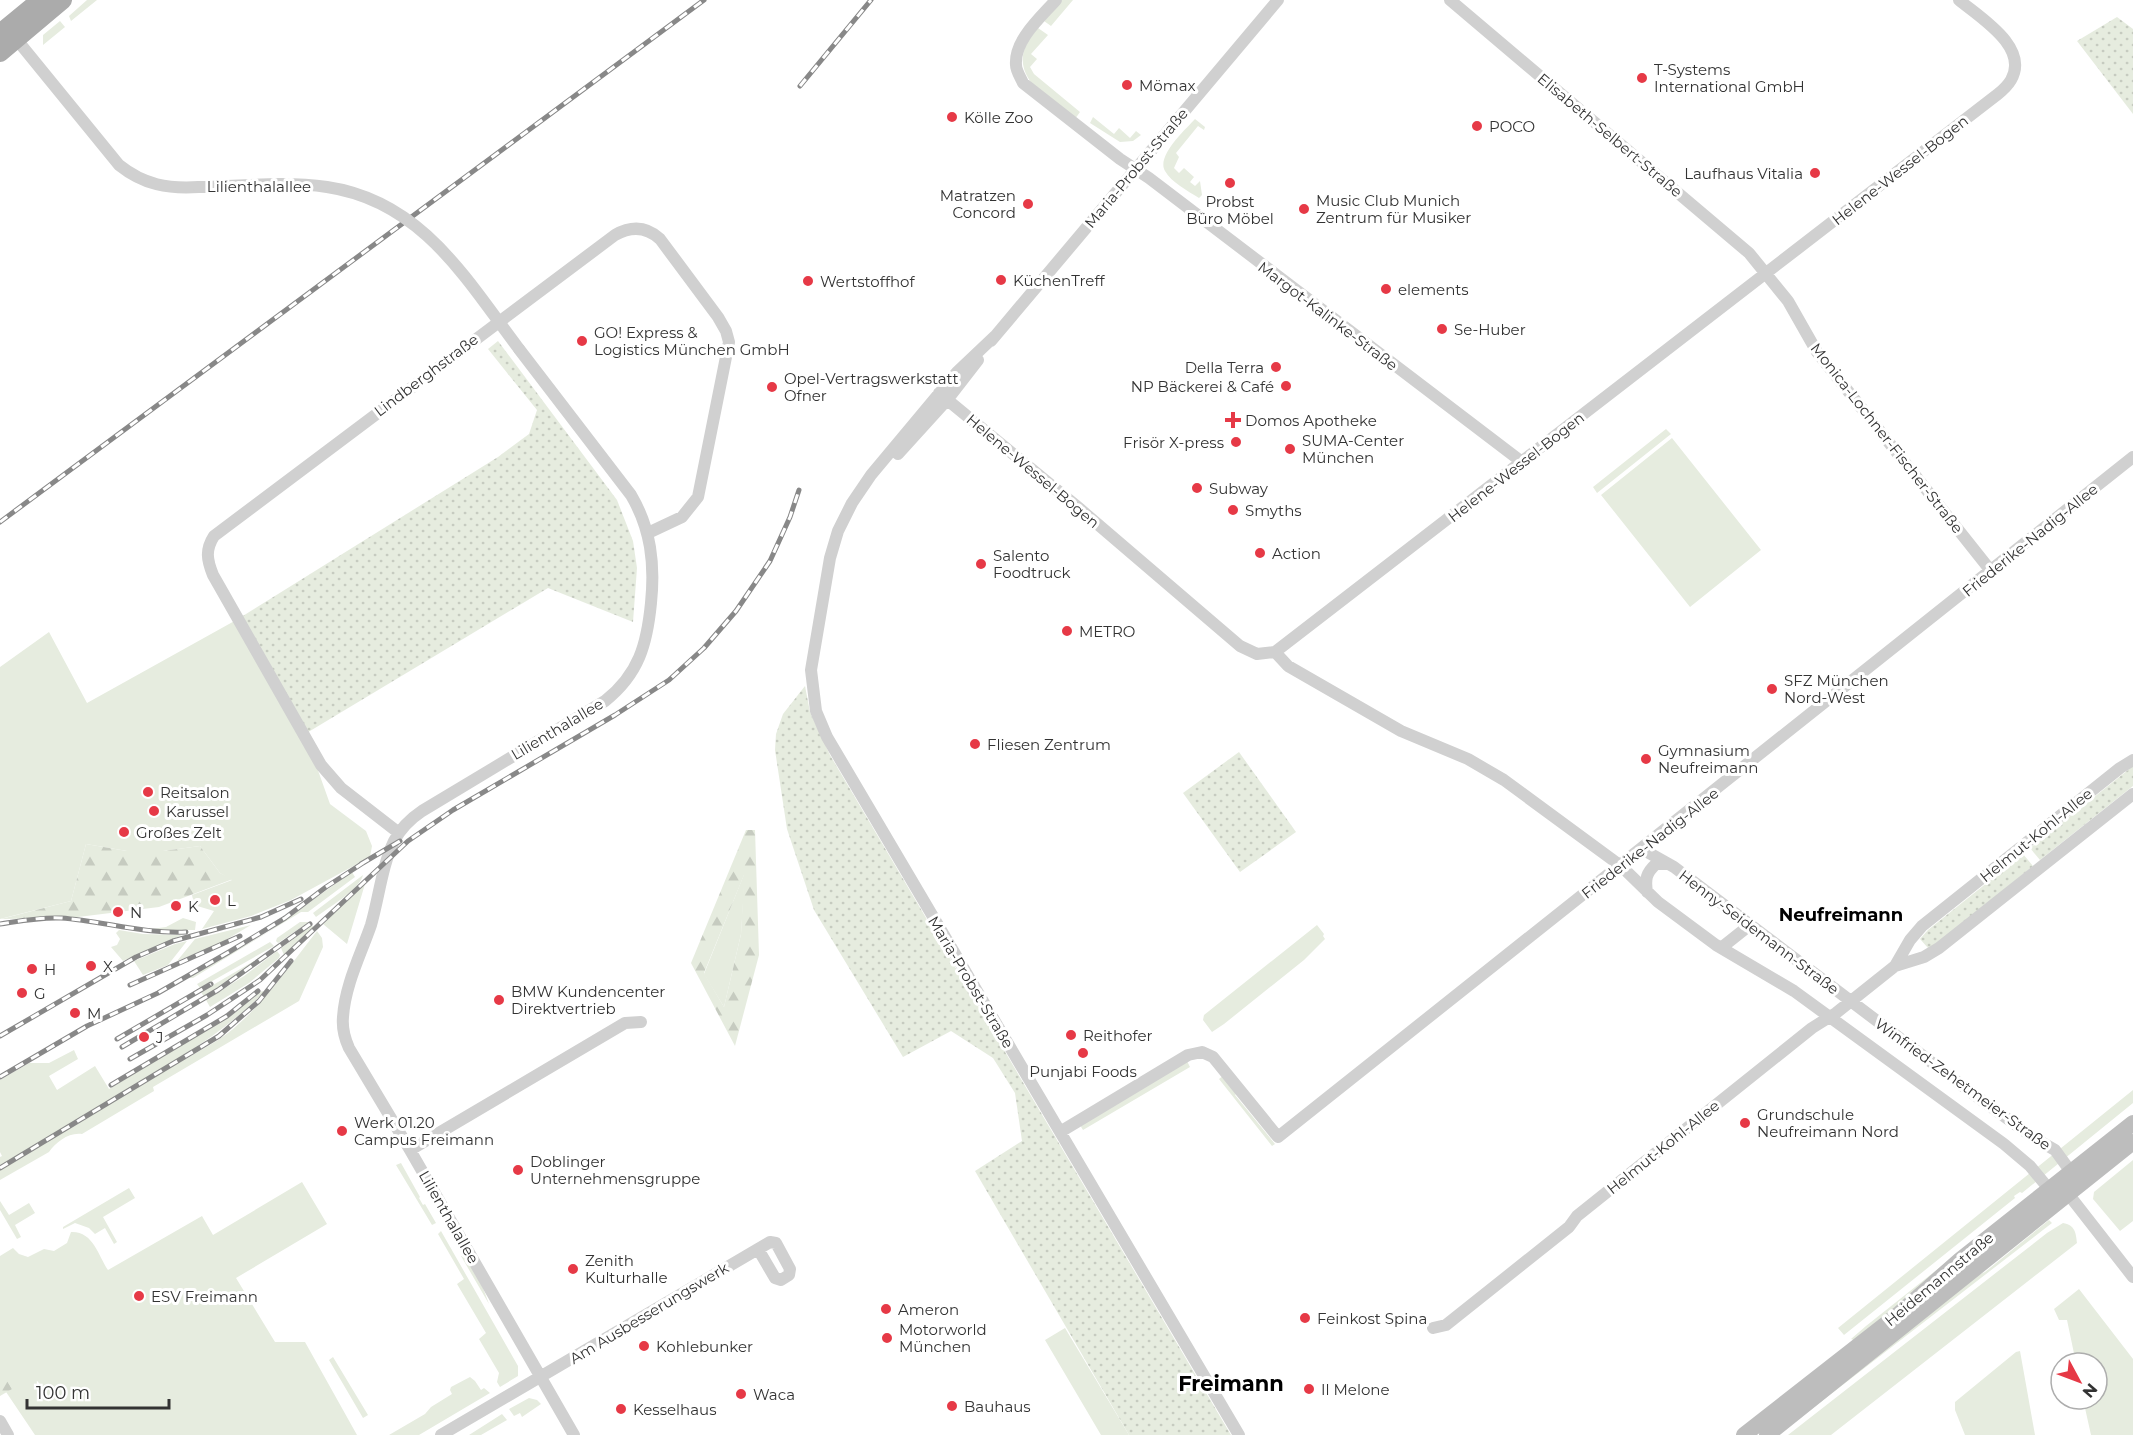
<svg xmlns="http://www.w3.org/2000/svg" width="2133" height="1435" font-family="Montserrat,sans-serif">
  <defs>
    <pattern id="forest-firs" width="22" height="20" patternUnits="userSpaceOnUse" patternTransform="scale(1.5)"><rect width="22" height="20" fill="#e6ecdf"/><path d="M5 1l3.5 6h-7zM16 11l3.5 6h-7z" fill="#c6cbc0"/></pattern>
    <pattern id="park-dots" width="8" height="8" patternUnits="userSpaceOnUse" patternTransform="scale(1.5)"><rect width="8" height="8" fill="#e6ecdf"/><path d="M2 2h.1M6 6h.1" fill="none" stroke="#c6cbc0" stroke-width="1.8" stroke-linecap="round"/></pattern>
  </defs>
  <rect width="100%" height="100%" fill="#fff"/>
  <path fill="#e6ecdf" d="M87,0H97L71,21L69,16Z
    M1062,0H1073L1051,26L1044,21Z
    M60,21L65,27L43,45V35Z
    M1038,28L1048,35L1031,54L1037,59L1030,67L1034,74L1080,112L1075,119C1052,101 1009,79 1027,43C1029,38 1034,33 1038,28Z
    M1093,117L1114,134L1119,128L1130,138L1136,131L1141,135L1133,141L1120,142L1090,123Z
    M1195,119L1205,127L1204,130L1198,126L1176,153L1179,157L1174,168L1179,173L1184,168L1194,177L1190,182L1195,186L1200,181L1202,195L1199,198C1188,191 1171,182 1165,171C1156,156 1186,129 1195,119Z
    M1666,429L1671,434L1597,493L1593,487Z
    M1672,438L1761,550L1690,607L1601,495Z
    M238,619L305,734L330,804L366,831L372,846L370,857L291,900L251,916L202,929L214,911L194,905L192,895L232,880L220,873L200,846L163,851H127L86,844L71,901L0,919V667L49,632L87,703Z
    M352,872L355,877L308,912H301L193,978H188L268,932Z
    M745,872L741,934L724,1007L704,974Z
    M363,875C360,889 328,908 316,917L313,913Z
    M365,884L347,944L323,924L361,885Z
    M183,918L196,922L195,930H144L166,927Z
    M300,922H309L278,943L276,941L277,938Z
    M251,925L219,944L177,961L195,939Z
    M312,925L313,927L284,955L281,948Z
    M1317,925L1324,934L1323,936L1325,939L1304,960L1224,1024L1212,1032L1203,1020L1204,1015Z
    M119,930L143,934L182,935L123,961L111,947L117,945L120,939L116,933Z
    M317,931L322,938L323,947L299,1001L153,1087L154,1091L82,1134C69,1132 56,1142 49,1152L0,1180V1157L2,1156L0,1152V1080L29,1063H49L74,1050L78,1059L49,1076L57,1090L95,1066L109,1089L230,1016L262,991L264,992C239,1018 213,1036 184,1055L186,1059C202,1049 219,1041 233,1029C266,1001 290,965 317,931Z
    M187,941L168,965L143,975L134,961L175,944Z
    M270,942L274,946L200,988L197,984Z
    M277,951L280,955L279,958L249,983L210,1007L206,1000L244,976Z
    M254,961L255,963L204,997L201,992Z
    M1187,1061L1190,1067L1083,1130L1080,1125Z
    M1224,1075L1238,1092L1235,1095L1275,1144L1272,1146L1219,1079Z
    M2133,1090V1103L2022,1193L2020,1192L2014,1196L2015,1198L1844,1335L1838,1328Z
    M2133,1160V1221L2120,1231L2093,1199L2094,1192Z
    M401,1163L420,1197L419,1198L423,1205L425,1204L436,1223L432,1225L396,1165Z
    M302,1182L327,1224L236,1278L275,1342H305L357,1435H35L0,1383V1256L13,1248L19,1254L28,1257L44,1249L54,1251L67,1243L71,1232C93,1231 98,1255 108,1270L202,1216L213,1235Z
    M129,1188L135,1198L103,1217L117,1242L114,1244L105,1228L95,1234L89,1228L75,1223L63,1229V1227Z
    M0,1201L9,1215L29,1203L35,1213L15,1225L21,1237L17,1239L0,1210Z
    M2012,1210L1856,1341L1851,1339L1866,1326Z
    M2049,1220L2052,1223L1778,1435L1969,1279L1985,1272Z
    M2063,1223C2075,1225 2076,1233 2077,1243L1831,1435H1788L2047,1233Z
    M441,1231L518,1366V1376L500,1387L497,1382L499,1373L479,1339L486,1333L457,1284L464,1279L438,1234Z
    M461,1256H466L483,1288L489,1304Z
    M2079,1289L2133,1359V1435H2091L2083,1399H2097V1363H2076L2067,1320H2059L2054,1309Z
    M1065,1328L1129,1435H1101L1045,1340Z
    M2020,1351L2035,1435H1965L1955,1410V1402L2016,1352Z
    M333,1357L368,1415L363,1418L329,1360Z
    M470,1377L475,1381L481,1390L484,1388L490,1393L419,1435H389L425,1414L431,1407L452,1394L450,1390L451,1387Z
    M529,1398L537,1400L541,1404L522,1417L520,1413L514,1416L509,1409Z
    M502,1414L507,1420L481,1435H469Z"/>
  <path fill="url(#forest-firs)" fill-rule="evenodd" d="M746,830H755L759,955L735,1046L691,963ZM744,875L741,934L724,1007L704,973Z
    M86,844L127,851H163L200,846L220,873L233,879L159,907L70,918L1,919L71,901Z
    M0,1370L12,1389L0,1396Z"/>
  <path fill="url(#park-dots)" d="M2117,17L2133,29V114L2077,41Z
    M498,341L617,500L633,541L637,568L633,622L548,588L305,734L238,619L498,457L529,434L537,410L488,349Z
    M805,686L810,712L830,755L1231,1435H1129L975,1171L1022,1141L1015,1093L993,1058L951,1031L903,1057L814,910L787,829L775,750L776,734L783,714Z
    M1239,752L1296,832L1240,872L1183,793Z
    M2133,766V786L2040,860L2030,848Z
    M2023,854L2033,866L1937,944L1928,948L1920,939L1928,930Z"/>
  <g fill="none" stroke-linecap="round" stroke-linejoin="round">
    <path stroke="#d0d0d0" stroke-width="12" d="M1056,0C1041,17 1014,40 1016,65C1016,71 1021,78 1023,83L1120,159L1149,178L1522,462
      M1450,0L1749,253L1788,301L1817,352L1991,571
      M13,35L119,165C144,185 168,189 199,187
      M995,336L957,372L871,475L852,503L838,531L830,558L811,670L816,711L827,737L1239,1435
      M991,341L1278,0
      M519,349L631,495C651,529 655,564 651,603C647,644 639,674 605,701L422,811C410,819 401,828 394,841C382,866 379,897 371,925C361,954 345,985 343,1017C342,1028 344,1037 349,1048L410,1150L574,1435
      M939,393L1080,509L1240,646L1257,654L1275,652L1998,94C2003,90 2008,85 2011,80C2030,47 1979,17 1959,0
      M898,454L947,400L978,360
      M1275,652L1288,666L1401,731L1468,759L1504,780L1621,866L1658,902L1716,945L1794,991L2004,1144L2030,1166L2049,1189L2056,1191
      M399,833L341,788L321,765L213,575C207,560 205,550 214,536L615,235C631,226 646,226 660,239L718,317L726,331L729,342L698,497L682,517L648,533
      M1642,849L1674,867L1976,1096L2034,1138L2055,1150L2071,1172V1179
      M1647,892C1645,879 1646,873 1656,864H1667
      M1721,948L1750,925
      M1895,966L1924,957L1939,948L2133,794
      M1060,1132L1188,1055L1202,1052L1213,1057L1278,1137L2133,457
      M410,1150L625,1023L641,1022
      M2069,1195L2133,1277
      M1433,1328L1446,1325L1569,1227L1577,1216L1812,1028L1836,1013L1895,966L1910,940L1922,926L2120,768L2133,760
      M0,1421L8,1435
      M441,1435L770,1242L776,1243L790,1269L789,1275L781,1280L775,1278L758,1249"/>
    <path stroke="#bdbdbd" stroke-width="16" d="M1744,1435L1900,1313L1960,1260L2133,1123
      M1767,1435L2133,1142"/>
    <path stroke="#ababab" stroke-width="18" d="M0,33L40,0
      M0,53L63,0"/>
    <g stroke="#888" stroke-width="5">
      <path id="rail" d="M800,86L871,0
        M0,522L704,0
        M361,864L400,841
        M0,924C20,921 40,917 61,918C103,921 143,934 186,932
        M130,985L240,936
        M0,1036L136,957L173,941L261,917L301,899
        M117,1039L211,984
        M122,1047L218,990L310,924
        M130,1059L207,1015L260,980L408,841L453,810L615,715L669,680L704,648L736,611L770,561L790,517L799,490
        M0,1077L87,1026L158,993L229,952L285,918L326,887L366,861
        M111,1085L227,1016L258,991
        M0,1168L219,1036L259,1001L291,961"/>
    </g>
    <use href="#rail" stroke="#fff" stroke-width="3" stroke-dasharray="9" stroke-linecap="butt"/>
    <path stroke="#d0d0d0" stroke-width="12" d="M199,187C241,186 285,181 327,187C422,201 466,279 519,349"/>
  </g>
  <g fill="#e63946" stroke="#fff" stroke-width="2">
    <circle cx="1642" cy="78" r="6"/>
    <circle cx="1127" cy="85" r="6"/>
    <circle cx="952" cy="117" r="6"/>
    <circle cx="1477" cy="126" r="6"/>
    <circle cx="1815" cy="173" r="6"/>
    <circle cx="1230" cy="183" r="6"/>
    <circle cx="1028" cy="204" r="6"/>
    <circle cx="1304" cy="209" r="6"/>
    <circle cx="1001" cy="280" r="6"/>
    <circle cx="808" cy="281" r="6"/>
    <circle cx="1386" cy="289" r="6"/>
    <circle cx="1442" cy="329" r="6"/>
    <circle cx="582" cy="341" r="6"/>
    <circle cx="1276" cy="367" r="6"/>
    <circle cx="1286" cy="386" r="6"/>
    <circle cx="772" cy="387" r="6"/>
    <path d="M1230 411h6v6h6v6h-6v6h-6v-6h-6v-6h6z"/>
    <circle cx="1236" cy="442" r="6"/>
    <circle cx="1290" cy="449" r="6"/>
    <circle cx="1197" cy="488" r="6"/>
    <circle cx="1233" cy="510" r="6"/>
    <circle cx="1260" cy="553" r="6"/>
    <circle cx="981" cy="564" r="6"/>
    <circle cx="1067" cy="631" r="6"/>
    <circle cx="1772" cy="689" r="6"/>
    <circle cx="975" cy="744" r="6"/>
    <circle cx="1646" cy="759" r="6"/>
    <circle cx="148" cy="792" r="6"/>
    <circle cx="154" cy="811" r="6"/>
    <circle cx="124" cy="832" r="6"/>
    <circle cx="215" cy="900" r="6"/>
    <circle cx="176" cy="906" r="6"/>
    <circle cx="118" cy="912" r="6"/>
    <circle cx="91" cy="966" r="6"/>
    <circle cx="32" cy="969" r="6"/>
    <circle cx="22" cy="993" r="6"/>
    <circle cx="499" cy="1000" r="6"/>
    <circle cx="75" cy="1013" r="6"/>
    <circle cx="1071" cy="1035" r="6"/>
    <circle cx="144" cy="1037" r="6"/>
    <circle cx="1083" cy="1053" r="6"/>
    <circle cx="1745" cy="1123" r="6"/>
    <circle cx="342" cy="1131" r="6"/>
    <circle cx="518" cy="1170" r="6"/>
    <circle cx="573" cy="1269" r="6"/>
    <circle cx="139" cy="1296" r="6"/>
    <circle cx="886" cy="1309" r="6"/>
    <circle cx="1305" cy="1318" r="6"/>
    <circle cx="887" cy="1338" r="6"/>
    <circle cx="644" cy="1346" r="6"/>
    <circle cx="1309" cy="1389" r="6"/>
    <circle cx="741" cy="1394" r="6"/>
    <circle cx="952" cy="1406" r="6"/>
    <circle cx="621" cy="1409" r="6"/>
  </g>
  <g text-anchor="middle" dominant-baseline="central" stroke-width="6" stroke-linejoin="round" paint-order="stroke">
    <g font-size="15" fill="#333" stroke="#fff" text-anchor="start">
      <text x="1654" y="69">T-Systems<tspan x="1654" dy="17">International GmbH</tspan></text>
      <text x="1139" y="85">Mömax</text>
      <text x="964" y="117">Kölle Zoo</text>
      <text x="1489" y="126">POCO</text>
      <text x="1803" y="173" text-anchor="end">Laufhaus Vitalia</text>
      <text x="1016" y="195" text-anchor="end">Matratzen<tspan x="1016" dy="17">Concord</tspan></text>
      <text x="1316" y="200">Music Club Munich<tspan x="1316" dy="17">Zentrum für Musiker</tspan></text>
      <text x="1230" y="201" text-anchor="middle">Probst<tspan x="1230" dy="17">Büro Möbel</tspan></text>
      <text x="1013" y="280">KüchenTreff</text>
      <text x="820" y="281">Wertstoffhof</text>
      <text x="1398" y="289">elements</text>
      <text x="1454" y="329">Se-Huber</text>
      <text x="594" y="332">GO! Express &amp;<tspan x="594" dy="17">Logistics München GmbH</tspan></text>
      <text x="1264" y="367" text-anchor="end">Della Terra</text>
      <text x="784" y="378">Opel-Vertragswerkstatt<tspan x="784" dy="17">Ofner</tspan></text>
      <text x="1274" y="386" text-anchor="end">NP Bäckerei &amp; Café</text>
      <text x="1245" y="420">Domos Apotheke</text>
      <text x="1302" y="440">SUMA-Center<tspan x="1302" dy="17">München</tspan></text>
      <text x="1224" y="442" text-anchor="end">Frisör X-press</text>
      <text x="1209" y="488">Subway</text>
      <text x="1245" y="510">Smyths</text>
      <text x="1272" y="553">Action</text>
      <text x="993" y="555">Salento<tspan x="993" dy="17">Foodtruck</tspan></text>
      <text x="1079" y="631">METRO</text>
      <text x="1784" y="680">SFZ München<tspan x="1784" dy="17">Nord-West</tspan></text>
      <text x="987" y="744">Fliesen Zentrum</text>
      <text x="1658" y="750">Gymnasium<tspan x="1658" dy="17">Neufreimann</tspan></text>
      <text x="160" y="792">Reitsalon</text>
      <text x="166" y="811">Karussel</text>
      <text x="136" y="832">Großes Zelt</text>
      <text x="227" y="900">L</text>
      <text x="188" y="906">K</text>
      <text x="130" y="912">N</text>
      <text x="103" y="966">X</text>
      <text x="44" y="969">H</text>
      <text x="511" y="991">BMW Kundencenter<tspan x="511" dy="17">Direktvertrieb</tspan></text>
      <text x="34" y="993">G</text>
      <text x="87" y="1013">M</text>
      <text x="1083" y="1035">Reithofer</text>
      <text x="156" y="1037">J</text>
      <text x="1083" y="1071" text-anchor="middle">Punjabi Foods</text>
      <text x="1757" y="1114">Grundschule<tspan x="1757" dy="17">Neufreimann Nord</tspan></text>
      <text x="354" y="1122">Werk 01.20<tspan x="354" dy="17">Campus Freimann</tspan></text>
      <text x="530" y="1161">Doblinger<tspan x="530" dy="17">Unternehmensgruppe</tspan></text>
      <text x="585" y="1260">Zenith<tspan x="585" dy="17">Kulturhalle</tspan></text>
      <text x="151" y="1296">ESV Freimann</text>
      <text x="898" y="1309">Ameron</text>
      <text x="1317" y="1318">Feinkost Spina</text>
      <text x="899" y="1329">Motorworld<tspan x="899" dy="17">München</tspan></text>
      <text x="656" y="1346">Kohlebunker</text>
      <text x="1321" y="1389">Il Melone</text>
      <text x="753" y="1394">Waca</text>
      <text x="964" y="1406">Bauhaus</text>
      <text x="633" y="1409">Kesselhaus</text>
    </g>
    <g font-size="15" fill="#333" stroke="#fff">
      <text transform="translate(1610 135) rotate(40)">Elisabeth-Selbert-Straße</text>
      <text transform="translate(1136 168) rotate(-50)">Maria-Probst-Straße</text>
      <text transform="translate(1900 170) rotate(-38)">Helene-Wessel-Bogen</text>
      <text x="259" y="186">Lilienthalallee</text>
      <text transform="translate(1328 316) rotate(37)">Margot-Kalinke-Straße</text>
      <text transform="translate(426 375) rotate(-37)">Lindberghstraße</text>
      <text transform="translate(1887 438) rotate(52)">Monica-Lochner-Fischer-Straße</text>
      <text transform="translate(1516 467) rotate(-38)">Helene-Wessel-Bogen</text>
      <text transform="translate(1033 471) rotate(40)">Helene-Wessel-Bogen</text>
      <text transform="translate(2030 540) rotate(-39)">Friederike-Nadig-Allee</text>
      <text transform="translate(557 729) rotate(-31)">Lilienthalallee</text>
      <text transform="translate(2036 835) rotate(-39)">Helmut-Kohl-Allee</text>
      <text transform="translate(1650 843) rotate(-38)">Friederike-Nadig-Allee</text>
      <text transform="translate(1759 932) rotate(37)">Henny-Seidemann-Straße</text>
      <text transform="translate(971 982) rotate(59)">Maria-Probst-Straße</text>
      <text transform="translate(1963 1084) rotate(36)">Winfried-Zehetmeier-Straße</text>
      <text transform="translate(1663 1147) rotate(-39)">Helmut-Kohl-Allee</text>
      <text transform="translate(449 1217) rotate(60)">Lilienthalallee</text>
      <text transform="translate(1939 1279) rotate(-40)">Heidemannstraße</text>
      <text transform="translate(649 1313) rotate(-31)">Am Ausbesserungswerk</text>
    </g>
    <g font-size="18" font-weight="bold" fill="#000" stroke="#fff">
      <text x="1841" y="915">Neufreimann</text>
    </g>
    <g font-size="21" font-weight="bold" fill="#000" stroke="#fff">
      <text x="1231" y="1383">Freimann</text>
    </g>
  </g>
  <g transform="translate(2079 1381) rotate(131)"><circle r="28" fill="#ffffff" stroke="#adadad" stroke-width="1.5"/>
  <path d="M0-4.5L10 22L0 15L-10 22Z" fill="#e63946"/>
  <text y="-9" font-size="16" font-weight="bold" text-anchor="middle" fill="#333333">N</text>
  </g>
  <path d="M27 1399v9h142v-9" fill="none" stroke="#333333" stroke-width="3"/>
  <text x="36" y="1399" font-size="18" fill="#333333" stroke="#ffffff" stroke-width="4.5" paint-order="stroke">100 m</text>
</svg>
